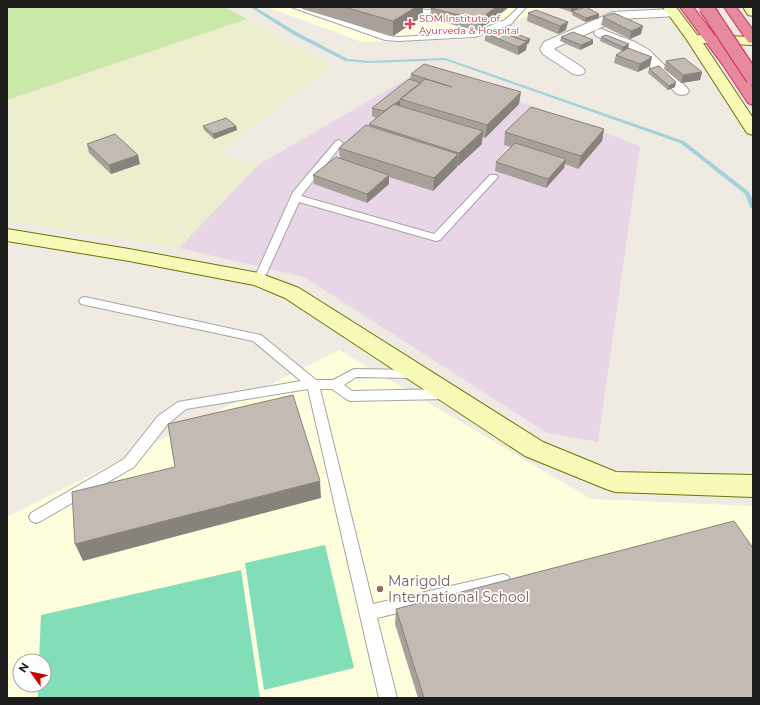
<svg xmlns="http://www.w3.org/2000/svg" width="760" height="705" font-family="Montserrat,sans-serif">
  <rect width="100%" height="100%" fill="#efebe3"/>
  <path fill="#e8d5e5" d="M427,67L640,146L598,442L547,433L304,277L179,248L258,165Z"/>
  <path fill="#fffedc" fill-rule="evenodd" d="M267,7H549L473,39L362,42Z
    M339,350L591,499L753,506V698H7V517ZM20,661H44V685H20Z"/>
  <path fill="#eceece" d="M247,19L333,65L218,154L258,165L179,248L7,221V100Z"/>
  <path fill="#cae9a9" d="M7,7H225L247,19L7,100Z"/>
  <path fill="#81deb8" d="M325,545L354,668L264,690L245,563Z
    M241,570L260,698H38V685H44V661H39L41,615Z"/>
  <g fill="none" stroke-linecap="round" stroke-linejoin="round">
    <path fill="#a4d1dc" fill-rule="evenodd" d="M250,7H255L298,33L348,59L369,61L445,58L684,141L749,192L753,200V209L750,207L745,194L680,143L445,60L369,63L345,61L294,35Z"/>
    <g stroke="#a4a4a4" stroke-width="2">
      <path id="lane" d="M291,7H301L389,36L398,37L471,33L505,20L519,7H526L511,24L475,37L398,41L385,40Z
        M398,7L429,10L440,7H448C438,17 409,16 398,7Z
        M339,140L343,143L301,196L434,234L490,175H496L498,177L440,240L436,241L299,202L264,279L263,281H255L254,279L293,192L336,141Z
        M85,297L261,335L316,380H333L354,369L415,370L419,371L421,374L419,377L415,378L356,377L344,385L352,391L447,389L451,391L453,394L451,397L447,399L350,401L346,399L332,389H320L373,604L503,574L508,576L511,581L508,586L377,618L397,698H379L308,389L186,409L168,424L134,467L41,521L36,523L31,521L29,517L31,513L124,459L158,416L178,402L301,381L253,341L81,304L79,301L81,298Z"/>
    </g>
    <g stroke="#a4a4a4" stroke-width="2">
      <path id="street" d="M673,9L678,10L679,13L678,16L620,19L555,48L554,49L583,68L585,71L583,74L578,75L573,74L543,54L540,49L544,42L613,12Z
        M601,29L635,42L649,50L687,88L689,91L687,94L682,95L677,94L639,56L625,48L596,36L594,33L596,30Z"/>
    </g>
    <g stroke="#6b7405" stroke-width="2">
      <path id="secondary" d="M663,7H676L697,35L753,37V45L703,43L753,118V135L747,133L687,40Z
        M743,7H753V16L748,15Z
        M7,229L129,249L259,273L299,288L543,442L616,472L753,475V497L615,492L606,489L525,456L285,298L254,285L129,261L7,241Z"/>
    </g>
    <g stroke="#d92466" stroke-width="2">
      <path id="highway" d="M680,7H693L736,63L753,88V105L748,103L725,68Z
        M724,7H736L753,30V43L748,42Z"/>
    </g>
    <use href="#lane" fill="#fff" fill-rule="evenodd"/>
    <use href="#street" fill="#fff" fill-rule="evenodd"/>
    <use href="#secondary" fill="#f7f9b7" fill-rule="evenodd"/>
    <use href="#highway" fill="#e68b9e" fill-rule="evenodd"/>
    <g stroke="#d92466" stroke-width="16" stroke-linecap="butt">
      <path id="highway-bridge" d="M706,7L753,78"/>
    </g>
    <use href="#highway-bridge" stroke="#e68b9e" stroke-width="14"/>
  </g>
  <path fill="#a8a09a" d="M302,7H423V16L393,36L302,9Z
    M432,7H509L478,31L430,19L431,8Z
    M559,7H581L574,11L599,14V18L585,22L572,15V12H571L559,8Z
    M536,10L566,30L558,34L527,21L528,13Z
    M603,17L641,34L630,39L601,25Z
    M499,31L530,39L529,43L527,44L526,50L518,55L485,41V33Z
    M561,37L593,44L580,50L560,41Z
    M601,37L628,48L650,66L638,72L614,63L616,55L622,51L600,41Z
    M666,61L702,72L700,80L681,83L664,69Z
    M649,69L675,87L668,90L648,73Z
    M411,74L519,104L485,138L482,137V144L458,166H457V167L433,191L389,177V184L367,203L314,184L313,175L340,158L339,148L369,126V124L376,118L372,116V108L410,80Z
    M203,126H236L237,130L214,139L204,130Z
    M604,129L602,141L578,169L565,164L564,168L546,188L495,171L496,162L511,147L504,145L505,132Z
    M87,144L140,164L111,174L89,153Z
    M396,609L753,698H418L395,624Z"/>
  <path fill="#88827d" d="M416,7H423V16L393,36V21Z
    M496,7H509L478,31L479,20Z
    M574,7H581L571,12V8Z
    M599,14V18L585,22L586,18Z
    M568,22L566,30L558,34L560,26Z
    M643,26L641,34L630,39L631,31Z
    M530,39L529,43L527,44L526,50L518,55V47L523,43Z
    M593,40V44L580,50L581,45Z
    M629,44L628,49L622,51L623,47Z
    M652,57L650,66L638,72L640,64Z
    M702,72L700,80L681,83L683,75Z
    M676,82L675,87L668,90L669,86Z
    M521,92L519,104L485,138L487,125Z
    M400,100V108L385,112Z
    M236,126L237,130L214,139L213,134Z
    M604,129L602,141L578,169L581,156Z
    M483,131L482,144L458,166L459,153Z
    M458,154L457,167L433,191L434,178Z
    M138,155L140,164L111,174L109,165Z
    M566,159L564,168L546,188L548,179Z
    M389,175V184L367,203V194Z
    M320,481L321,498L83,561L75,544Z"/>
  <path fill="#c3bab3" stroke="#88827d" d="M344,7H416L393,21Z
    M432,7H496L479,20L431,8Z
    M567,7H574L571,8Z
    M586,7L599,14L586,18L572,11Z
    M536,10L568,22L560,26L528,13Z
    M614,13L643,26L631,31L603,17Z
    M494,29L527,42L518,47L485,33Z
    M503,29L530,39L525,41L499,31Z
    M573,32L593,40L581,45L561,37Z
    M606,35L629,44L623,47L601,37Z
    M628,48L652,57L640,64L616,55Z
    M684,58L702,72L683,75L666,61Z
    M424,64L521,92L487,125L400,99L425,79L452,87L411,74Z
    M659,66L676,82L669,86L649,69Z
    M409,79L421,83L395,104H394L384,111L372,108Z
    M394,104L483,131L459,153L369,124Z
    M531,107L604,129L581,156L505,132Z
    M226,118L236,126L213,134L203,126Z
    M366,125L458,154L434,178L339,148Z
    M115,134L138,155L109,165L87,144Z
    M515,143L566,159L548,179L496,162Z
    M336,157L389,175L367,194L313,175Z
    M293,395L320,481L75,544L72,492L175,467L168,424Z
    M734,521L753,548V698H424L396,609Z"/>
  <path fill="#e0444e" stroke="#fff" stroke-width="1.5" d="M408 18h4v4h4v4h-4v4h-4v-4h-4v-4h4z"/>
  <circle fill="#8d6e63" stroke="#fff" stroke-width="1.5" cx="380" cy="589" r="4"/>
  <g text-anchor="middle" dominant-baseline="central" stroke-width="3.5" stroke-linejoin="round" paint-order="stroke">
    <g font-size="10" fill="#be3a42" stroke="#fff" text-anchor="start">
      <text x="419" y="18">SDM Institute of<tspan x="419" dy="12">Ayurveda &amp; Hospital</tspan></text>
    </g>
    <g font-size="14" fill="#785e54" stroke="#fff" text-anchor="start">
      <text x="388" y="581">Marigold<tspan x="388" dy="16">International School</tspan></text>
    </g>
  </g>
  <rect width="760" height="705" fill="none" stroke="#1d1d1d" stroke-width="16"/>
  <g transform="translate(32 673) rotate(303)"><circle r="19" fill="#ffffff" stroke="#a5a5a5"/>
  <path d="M0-3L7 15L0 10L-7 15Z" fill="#cb0005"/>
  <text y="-6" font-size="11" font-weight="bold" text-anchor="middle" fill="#1d1d1d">N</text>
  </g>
</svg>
